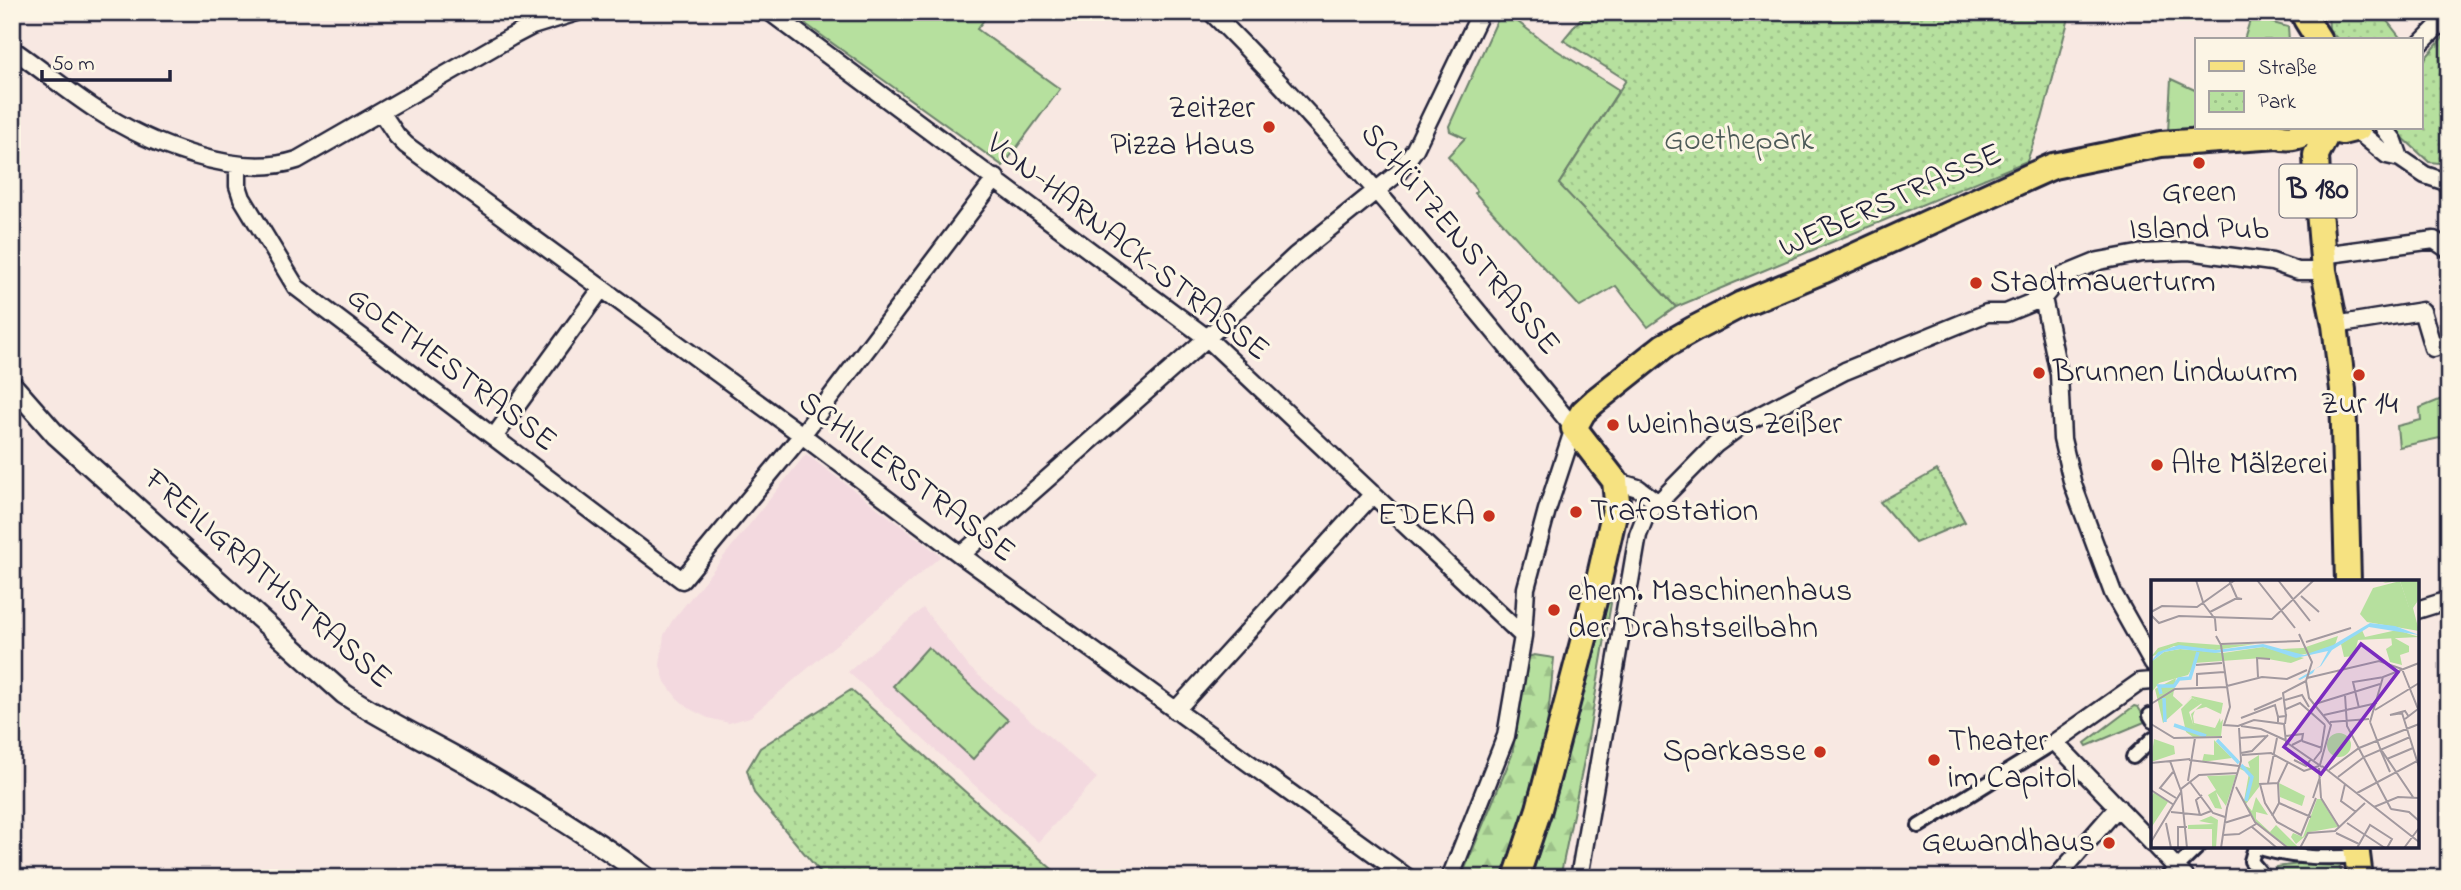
<svg xmlns="http://www.w3.org/2000/svg" width="2461" height="890" font-family="'Indie Flower',sans-serif">
  <defs>
    <pattern id="forest-firs" width="22" height="20" patternUnits="userSpaceOnUse" patternTransform="scale(1.75)"><rect width="22" height="20" fill="#b6e09e"/><path d="M5 1l3.5 6h-7zM16 11l3.5 6h-7z" fill="#9cc089"/></pattern>
    <pattern id="park-dots" width="8" height="8" patternUnits="userSpaceOnUse" patternTransform="scale(1.75)"><rect width="8" height="8" fill="#b6e09e"/><path d="M2 2h.1M6 6h.1" fill="none" stroke="#9cc089" stroke-width="1.8" stroke-linecap="round"/></pattern>
  </defs>
  <rect width="100%" height="100%" fill="#f8e8e2"/>
  <filter id="ink" filterUnits="userSpaceOnUse"><feTurbulence type="fractalNoise" baseFrequency=".0143" numOctaves="2"/><feDisplacementMap in="SourceGraphic" scale="14" xChannelSelector="R" yChannelSelector="G"/><feConvolveMatrix kernelMatrix="1 2 1 2 8 2 1 2 1" color-interpolation-filters="sRGB"/></filter>
  <g filter="url(#ink)">
    <path fill="#f3d9df" d="M806,454L941,556L750,717L729,723L708,718L690,709L677,698L665,682L660,665L664,635L672,621Z
      M923,608L969,667L1097,778L1038,842L848,672Z"/>
    <path fill="#b6e09e" stroke="#6c816c" stroke-width="2" d="M789,12H990L977,29L1060,89L1003,166Z
      M1501,12H1505L1544,42L1619,90L1559,184L1676,307L1648,327L1616,286L1580,307L1475,193L1477,191L1448,156L1465,138L1450,131L1449,126Z
      M2251,17L2288,27L2289,40H2244Z
      M2171,79L2197,91V128H2250L2168,132Z
      M2449,396V436L2399,447L2397,426L2421,420L2420,408Z
      M928,647L1008,720L973,759L893,686Z
      M2134,706L2138,707L2147,721L2087,746L2085,743Z
      M2307,863L2339,866L2344,878H2274L2272,875L2276,867Z"/>
    <path fill="url(#forest-firs)" stroke="#6c816c" stroke-width="2" d="M1604,600L1611,603L1585,756L1560,878H1531L1560,784Z
      M1534,655L1554,658L1547,726L1507,878H1461L1512,755L1528,657Z"/>
    <path fill="url(#park-dots)" stroke="#6c816c" stroke-width="2" d="M1586,12H2067L2070,14L2042,119L2027,161L1676,307L1559,184L1626,80L1563,40Z
      M2328,12H2380L2402,40H2338L2329,29Z
      M2449,31V164L2429,162L2400,135L2396,128H2421V63Z
      M1937,470L1965,522L1915,543L1880,502Z
      M851,690L1062,878H825L754,793L747,770L760,748Z"/>
    <g fill="none" stroke-linecap="round" stroke-linejoin="round">
      <g stroke="#22223b" stroke-width="18">
        <path id="pedestrian" d="M2150,715L2153,720
          M2133,757L2153,738
          M1919,826L2055,742
          M2254,846C2286,857 2324,859 2358,856
          M2255,847L2251,861L2265,878
          M2166,878L2199,846"/>
      </g>
      <g stroke="#22223b" stroke-width="21">
        <path id="minor" d="M770,12L1207,338L1523,636
          M1211,12C1342,142 1456,286 1574,428L1547,510L1526,588L1523,636L1506,736L1450,878
          M2421,43L2449,15
          M12,49C40,68 66,90 95,109C147,143 236,180 297,160L511,37L532,26L577,12
          M381,112L397,136L406,145L802,435L961,555L1408,878
          M2384,128L2394,141L2400,158
          M2355,129L2387,155L2400,158L2425,175L2449,183
          M238,165V186L242,198L296,287L682,580L802,435L996,178
          M2322,255L2434,240L2449,250
          M2043,298L2059,374L2062,439L2073,485L2113,593L2153,664
          M2335,325L2422,311L2433,348L2449,343
          M494,437L602,288
          M1615,481L1638,488L1658,503
          M961,555L1207,338L1295,256L1398,173L1415,149L1481,12
          M2417,610L2449,600
          M2153,681L2140,682L2055,742L2153,844
          M1175,711L1373,494
          M2156,846L2186,878
          M1579,878L1638,535L1645,517L1658,503L1716,444L1743,424L1845,371L1987,313H2006L2043,298L2060,277L2099,261L2143,253L2189,251L2272,262L2298,271H2324
          M2056,878L2118,807"/>
      </g>
      <g stroke="#22223b" stroke-width="24">
        <path id="tertiary" d="M12,385L56,435L344,694C385,721 428,741 470,765C531,800 591,836 647,878"/>
      </g>
      <g stroke="#22223b" stroke-width="30">
        <path id="primary" d="M2305,12L2306,19L2319,40
          M2325,128L2342,132L2358,128
          M2329,130L2316,155L2318,199L2324,271L2335,325L2343,390L2348,582
          M2356,846L2360,878
          M1516,878L1539,809L1595,597L1617,501L1615,481L1574,428L1583,412L1595,401L1664,346L1694,329L1742,304L1822,271L2053,166L2161,144L2278,136C2291,140 2301,136 2312,128"/>
      </g>
      <use href="#pedestrian" stroke="#fcf5e5" stroke-width="12"/>
      <use href="#minor" stroke="#fcf5e5" stroke-width="16"/>
      <use href="#tertiary" stroke="#fcf5e5" stroke-width="19"/>
      <use href="#primary" stroke="#f6e281" stroke-width="24"/>
    </g>
  </g>
  <g fill="#c8321e" stroke="#fcf5e5" stroke-width="2.5">
    <circle cx="1269" cy="127" r="7"/>
    <circle cx="2199" cy="163" r="7"/>
    <circle cx="1976" cy="283" r="7"/>
    <circle cx="2039" cy="373" r="7"/>
    <circle cx="2359" cy="375" r="7"/>
    <circle cx="1613" cy="425" r="7"/>
    <circle cx="2157" cy="465" r="7"/>
    <circle cx="1576" cy="512" r="7"/>
    <circle cx="1489" cy="516" r="7"/>
    <circle cx="1554" cy="610" r="7"/>
    <circle cx="1820" cy="752" r="7"/>
    <circle cx="1934" cy="760" r="7"/>
    <circle cx="2109" cy="843" r="7"/>
  </g>
  <g text-anchor="middle" dominant-baseline="central" stroke-width="6" stroke-linejoin="round" paint-order="stroke">
    <rect fill="#fcf5e5" stroke="#63616e" stroke-width="2" x="2279.5" y="164.5" width="77" height="53" rx="5"/>
    <g font-size="30" font-weight="bold" fill="#22223b">
      <text x="2318" y="191">B 180</text>
    </g>
    <g font-size="32" fill="#22223b" stroke="#fcf5e5" text-anchor="start">
      <text x="1255" y="109" text-anchor="end">Zeitzer<tspan x="1255" dy="37">Pizza Haus</tspan></text>
      <text x="2199" y="193" text-anchor="middle">Green<tspan x="2199" dy="37">Island Pub</tspan></text>
      <text x="1990" y="283">Stadtmauerturm</text>
      <text x="2053" y="373">Brunnen Lindwurm</text>
      <text x="2359" y="405" text-anchor="middle">Zur 14</text>
      <text x="1627" y="425">Weinhaus Zeißer</text>
      <text x="2171" y="465">Alte Mälzerei</text>
      <text x="1590" y="512">Trafostation</text>
      <text x="1475" y="516" text-anchor="end">EDEKA</text>
      <text x="1568" y="592">ehem. Maschinenhaus<tspan x="1568" dy="37">der Drahstseilbahn</tspan></text>
      <text x="1948" y="742">Theater<tspan x="1948" dy="37">im Capitol</tspan></text>
      <text x="1806" y="752" text-anchor="end">Sparkasse</text>
      <text x="2095" y="843" text-anchor="end">Gewandhaus</text>
    </g>
    <g font-size="32" fill="#4e5b59" stroke="#fcf5e5">
      <text x="1739" y="141">Goethepark</text>
    </g>
    <g font-size="32" fill="#22223b" stroke="#fcf5e5">
      <text transform="translate(1891 202) rotate(-24)">WEBERSTRASSE</text>
      <text transform="translate(1459 240) rotate(50)">SCHÜTZENSTRASSE</text>
      <text transform="translate(1127 248) rotate(38)">VON-HARNACK-STRASSE</text>
      <text transform="translate(451 370) rotate(37)">GOETHESTRASSE</text>
      <text transform="translate(906 478) rotate(37)">SCHILLERSTRASSE</text>
      <text transform="translate(267 580) rotate(41)">FREILIGRATHSTRASSE</text>
    </g>
  </g>
  <g transform="translate(2151 580)">
    <rect width="268" height="268" fill="#f8e8e2"/>
    <path d="M249,1L258,27L268,19L262,28L268,51L216,42L209,34L222,8ZM187,56L184,65L167,72L148,75L129,69L152,68ZM27,62L69,65L104,64L65,70L23,66L0,77L7,68ZM112,67L153,78L140,83L111,78L44,83L37,95L8,103L0,113V82L13,72L29,69L72,73ZM41,116L72,123L70,134L55,127L44,130L42,136L43,143L64,148L69,138L70,146L65,149L58,150L42,144L40,134L51,124L40,117L33,126ZM166,219H170L187,247L159,252L145,264L140,257L142,253L152,257ZM60,236L67,240L65,268H61V249H37V245L63,244L48,241Z" fill="#b6e09e"/>
    <path d="M240,0H268V19L258,28L249,1L232,3ZM211,50L214,57L246,50L268,57L207,60L203,76L193,77L190,64ZM108,175V207L95,224L101,231L105,217L117,235L105,232V239L119,252L125,245L148,268H138L106,244L93,221L98,193L89,189L90,185L99,188L97,182Z" fill="#b6e09e"/>
    <path d="M63,160L81,178L51,182L53,174L63,175Z" fill="#b6e09e"/>
    <path d="M240,56L258,66V72L249,75L251,85L239,82L235,69L241,65ZM25,98L22,116L32,125L12,143L4,109ZM41,118L51,123L38,132L42,144L65,149L72,139L70,156L42,157L35,152L30,129ZM176 165a12 12 0 1 1 24 0a12 12 0 1 1-24 0ZM3,159L23,166L24,174L0,182ZM85,195L75,226L65,212L71,229L64,228L57,215L65,210L56,196ZM128,203L154,216L151,226L129,217ZM3,212L17,222L0,248V218Z" fill="#b6e09e"/>
    <path d="M219,43L244,46L268,55L218,47L181,70L170,86L164,89L162,93L149,100L147,99L169,86L177,71L145,78L112,67L64,73L29,69L13,72L0,82L7,72L28,65L65,70L112,64L153,75L182,65Z" fill="#95daf7"/>
    <path fill="none" stroke="#95daf7" stroke-width="3.5" d="M10,114L8,106H23L28,99L39,98L47,72M13,118L14,142M23,145L55,156M66,160L88,183M90,185L101,197L95,221"/>
    <path fill="none" stroke="#a2999f" stroke-width="2" d="M45,0L52,22M78,0L86,18L91,19H83M106,0L144,48M127,0L159,41M150,16L168,32M52,23L64,39L65,51M0,32L11,26L46,27L84,0M59,32L84,19M0,35L8,43L28,36L121,39L163,0M148,54L161,82L155,101L158,118L180,145L169,185M65,56L70,65L79,127L73,145L87,146L103,140L133,144L135,162L171,187M155,62L200,48M70,64L149,61M45,85L71,83M251,89L267,129L254,139M107,97L106,78L119,79M156,98L228,81L251,89M46,106V94L73,92M76,106L111,97L136,99L156,90M194,115L196,146L240,229M134,120L151,115L158,127M0,124L24,109L76,107M164,124L229,104M208,128L202,102L233,97M135,129L149,123L174,145M103,130L131,118M224,130L268,103M251,133L268,187M252,133L239,135L254,131L258,137M173,135L226,123M135,136L132,113L155,101M90,138L124,125L127,137M127,142V137L135,136L134,144M179,142L218,139M219,142L229,168L262,217M219,142L232,97L268,83M0,144L23,158L71,157M90,146L110,149L134,160M134,156L152,154L151,160L141,165M88,158L116,156M151,161L171,168M229,169L239,192M90,173L101,171L117,155M91,175L120,173L153,191L168,186M236,179L262,168M38,180L88,186M143,180L155,186L160,179M163,180L170,171L174,145M19,181L30,211M0,183L39,179M171,186L268,262M168,188L170,218M178,190L208,168L268,144M22,192L9,208L25,218M187,197L213,177L259,157M37,201L44,158M39,202L62,233L74,237M117,203L126,158M127,203L109,204L114,223L126,242L150,255L165,218M194,204L190,221L205,232M85,207L104,242L137,268M0,210L23,225M206,213L268,180M162,218L169,197M170,218L188,247M128,223L160,237M223,227L247,217L268,218M240,229L258,232L268,241M20,232L50,235L60,231M49,235L45,220L51,215M121,236L128,223L127,203L137,182M15,243L20,268M73,243L99,235M196,243L234,268M101,247L126,268M185,253L208,264M72,255L88,254L105,244M0,262L30,212M27,268V247H36M36,268L30,209L48,195L87,193M70,268L76,228L90,181L88,148M149,268L157,253L184,251L214,223M206,268L219,245L241,259L236,268M253,268L268,248"/>
    <path fill="#7b2cbf" fill-opacity="0.15" stroke="#7b2cbf" stroke-width="3.5" d="M210,64L247,92L170,194L133,167Z"/>
    <rect width="268" height="268" fill="none" stroke="#22223b" stroke-width="3.5"/>
  </g>
  <rect width="2461" height="890" fill="none" stroke="#fcf5e5" stroke-width="42"/>
  <rect x="21" y="21" width="2419" height="848" fill="none" stroke="#22223b" stroke-width="2.5" filter="url(#ink)"/>
  <rect x="2195" y="38" width="228" height="91" fill="#fcf5e5" stroke="#a5a1a1" stroke-width="2"/>
  <rect x="2209" y="61" width="35" height="10" fill="#f6e281" stroke="#a5a1a1" stroke-width="2"/>
  <text x="2258" y="74" font-size="21" fill="#22223b">Straße</text>
  <rect x="2209" y="91" width="35" height="21" fill="url(#park-dots)" stroke="#a5a1a1" stroke-width="2"/>
  <text x="2258" y="108" font-size="21" fill="#22223b">Park</text>
  <path d="M42 70v10h128v-10" fill="none" stroke="#22223b" stroke-width="3.5"/>
  <text x="52" y="70" font-size="21" fill="#22223b" stroke="#fcf5e5" stroke-width="5" paint-order="stroke">50 m</text>
</svg>
